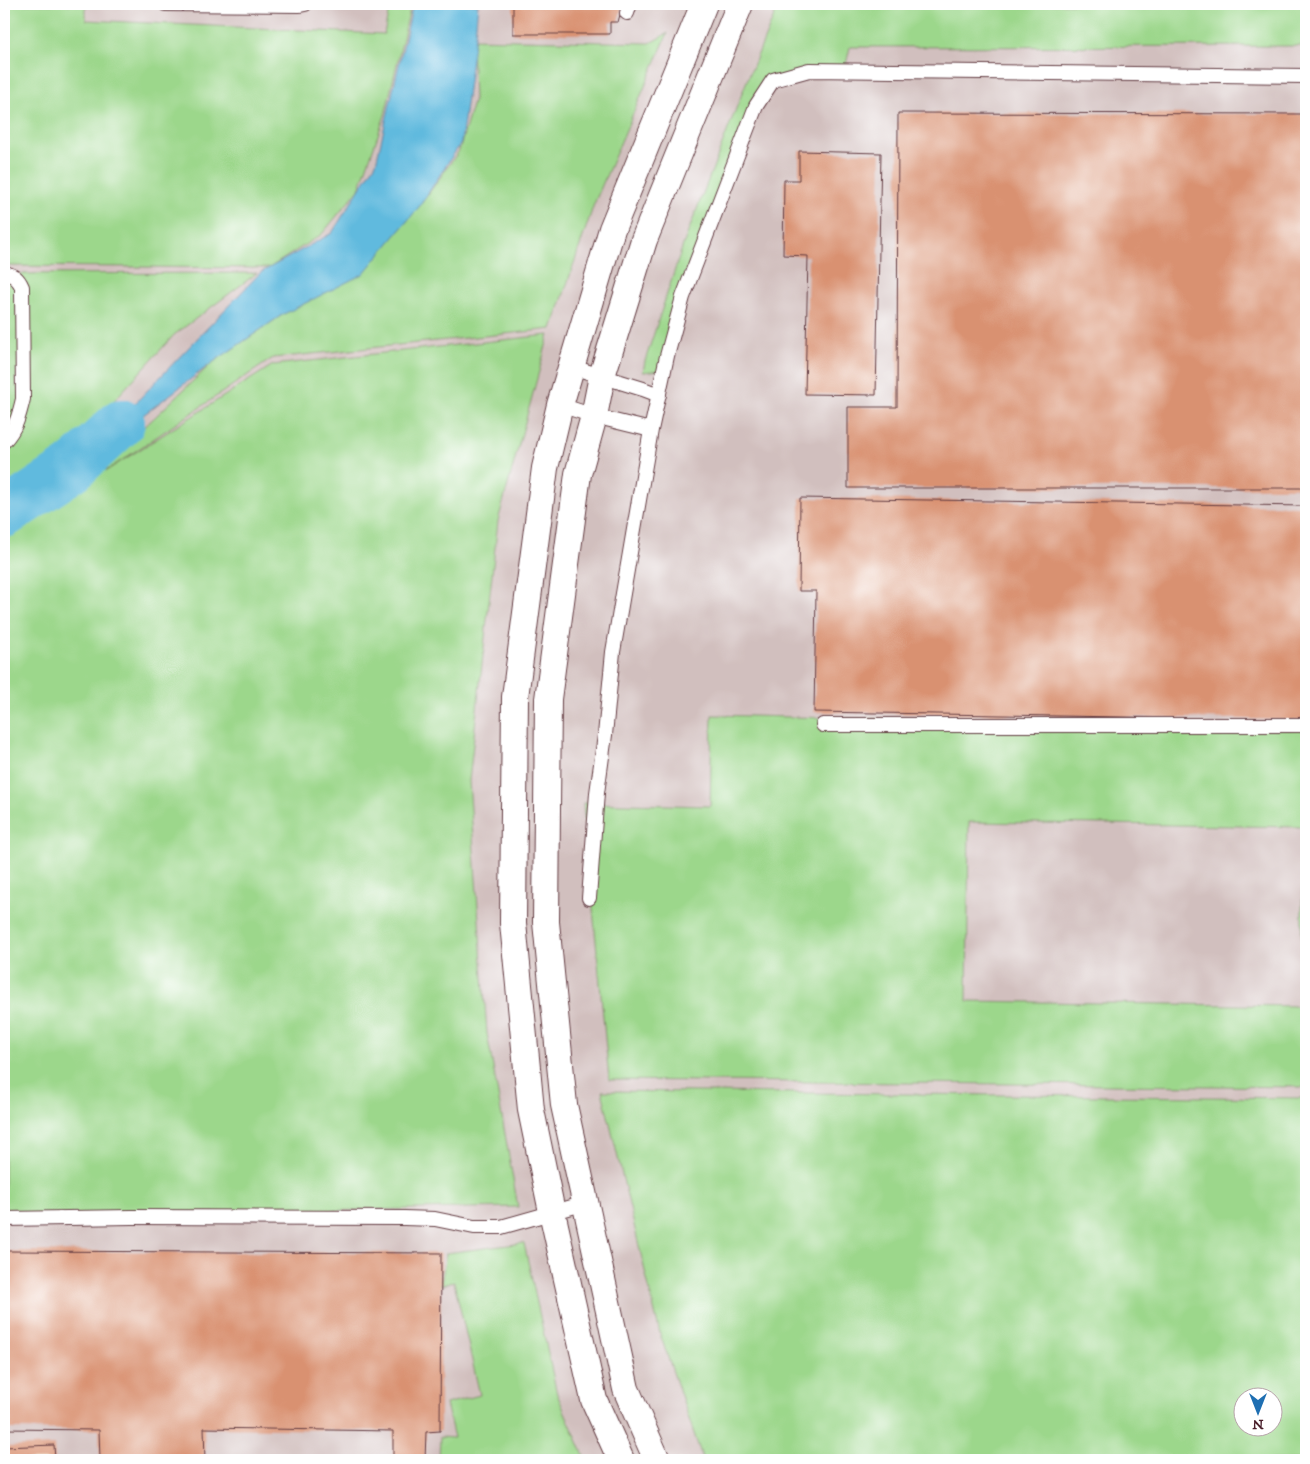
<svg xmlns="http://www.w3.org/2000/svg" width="1310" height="1464" font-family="'IM FELL DW Pica',serif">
  <rect width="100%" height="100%" fill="#fff"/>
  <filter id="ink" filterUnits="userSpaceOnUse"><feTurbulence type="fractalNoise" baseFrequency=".02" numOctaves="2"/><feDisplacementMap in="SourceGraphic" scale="10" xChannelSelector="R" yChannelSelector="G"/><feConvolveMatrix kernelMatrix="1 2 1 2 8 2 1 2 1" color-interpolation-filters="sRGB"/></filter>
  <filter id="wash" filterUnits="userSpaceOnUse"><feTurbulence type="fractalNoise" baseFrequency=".0096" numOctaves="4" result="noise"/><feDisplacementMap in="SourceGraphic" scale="20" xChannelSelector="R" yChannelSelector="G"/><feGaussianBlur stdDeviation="1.12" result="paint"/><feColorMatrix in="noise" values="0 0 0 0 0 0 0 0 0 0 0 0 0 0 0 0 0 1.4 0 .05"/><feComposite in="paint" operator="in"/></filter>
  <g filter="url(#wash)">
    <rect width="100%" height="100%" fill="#f0e2c5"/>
    <path fill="#d1bfbe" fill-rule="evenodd" d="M4,4H1306V1460H4ZM1242,1396H1272V1426H1242Z"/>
    <path fill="#9cd78b" stroke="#737b5b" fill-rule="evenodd" d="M4,4H86V20L384,34L390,4H411L385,115L359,189L322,234L269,268L4,266Z
      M779,4H1306V46L850,47L845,69L778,79L750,123L661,370L643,372L645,361L683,245L746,83Z
      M668,33L594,204L552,329L273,358L106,471L273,365L549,335L498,521L469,781L487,1033L518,1207L4,1217V540L80,488L212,363L282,315L419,207L459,151L474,99L472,39L650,43Z
      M257,273L174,335L55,465L4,497V274Z
      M712,715L1306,730V1087L609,1080L583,803L710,806ZM969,822L1303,827L1301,1006L967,1001Z
      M602,1091L1306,1098V1460H703L660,1334ZM1242,1396H1272V1426H1242Z
      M524,1243L557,1394L586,1460H439L440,1437L454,1438L446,1404L480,1395L454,1282L441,1285L446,1253Z"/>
    <path fill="#60bade" stroke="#556c84" d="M413,4H478L475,36L461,143L419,207L363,274L282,315L212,363L73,468L260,273L332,233L376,163Z"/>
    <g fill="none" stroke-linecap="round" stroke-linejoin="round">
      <path stroke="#60bade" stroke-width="48" d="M4,514L73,468L121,423"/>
    </g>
    <g id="blocks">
      <path fill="#d99171" d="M513,4H623L618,22H610V34H513Z
        M898,113L1305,114L1306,488H848V407H897Z
        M799,151L881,153L876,395L805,394L808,256L783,255L784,180H799Z
        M800,498L1306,506V720L814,712L816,591H799Z
        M4,1251L441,1253L440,1431L426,1432L425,1460H393V1431L204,1428L205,1460H100L99,1430L4,1429Z
        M54,1445L55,1460H4V1447Z"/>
    </g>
  </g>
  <g filter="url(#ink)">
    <use href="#blocks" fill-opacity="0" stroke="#633c42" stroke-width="1"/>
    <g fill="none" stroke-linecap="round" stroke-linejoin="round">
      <g stroke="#633c42" stroke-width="16">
        <path id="service" d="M165,4L300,5L305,4
          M627,13L630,4
          M4,273C14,275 18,278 22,287L23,399C19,416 16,428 4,441
          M572,367L643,389L659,395
          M560,405L594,416L651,430
          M823,725H1306
          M589,898L597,793L605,735L613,652L651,430L667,356L683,297L756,106L773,80L809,70L1306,76
          M4,1219L132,1217L404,1218L435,1219L474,1227H501L586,1203"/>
      </g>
      <g stroke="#633c42" stroke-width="28">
        <path id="minor" d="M621,1460L594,1400L552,1212L531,1110L513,923L515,697L545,468L560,405L612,229L704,4
          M657,1460L626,1389L564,1105L546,922L548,699L578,474L594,416L602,376L644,240L740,4"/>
      </g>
      <use href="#service" stroke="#fff" stroke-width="14"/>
      <use href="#minor" stroke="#fff" stroke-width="26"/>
    </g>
  </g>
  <rect width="1310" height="1464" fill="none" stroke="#fff" stroke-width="20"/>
  <g transform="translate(1258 1412) rotate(180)"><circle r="24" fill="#ffffff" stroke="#b7a5aa"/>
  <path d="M0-4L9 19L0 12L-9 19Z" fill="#1f6fb2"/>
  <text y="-8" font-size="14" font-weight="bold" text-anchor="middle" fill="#4a1f2b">N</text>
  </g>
</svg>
